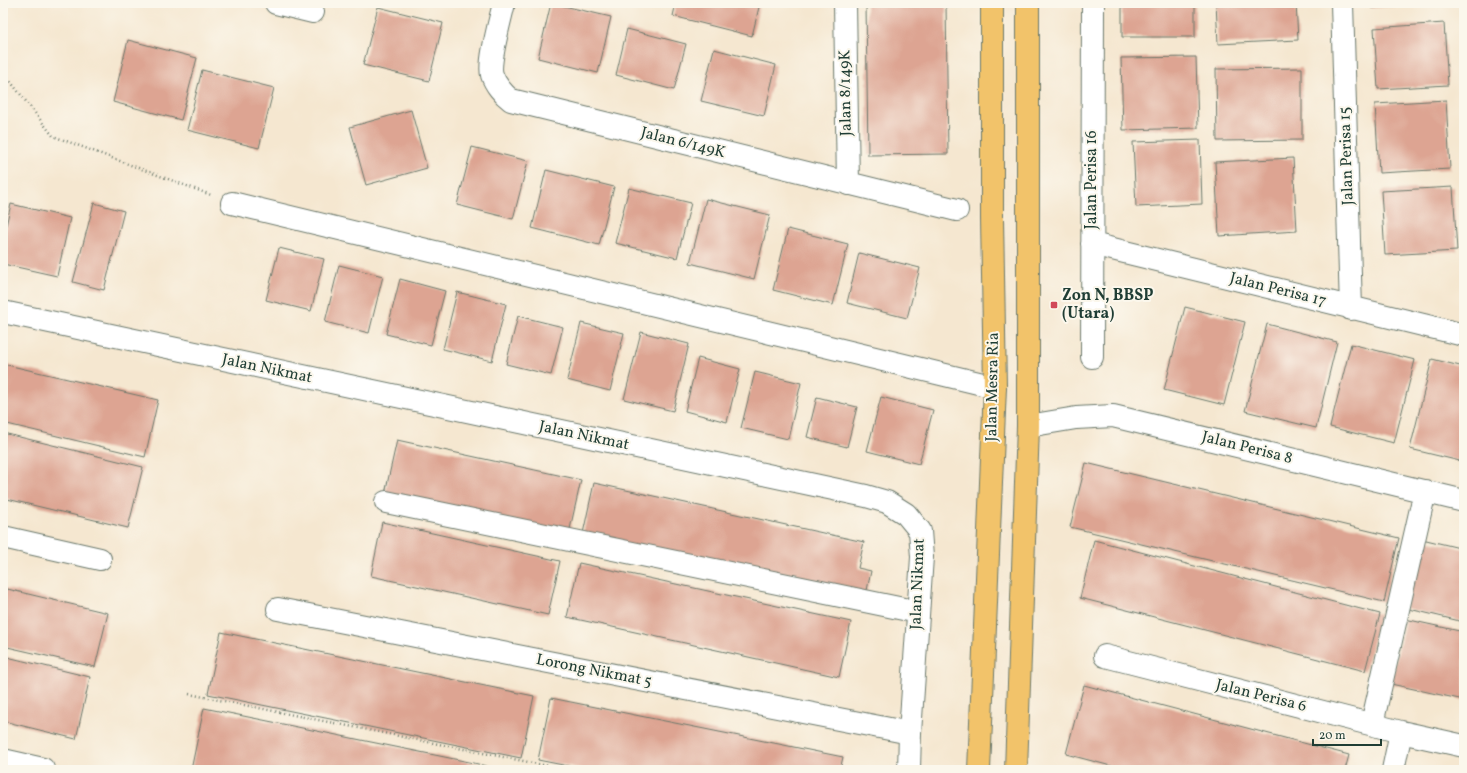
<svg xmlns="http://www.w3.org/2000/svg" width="1467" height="773" font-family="Vollkorn,serif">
  <rect width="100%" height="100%" fill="#fbf7ec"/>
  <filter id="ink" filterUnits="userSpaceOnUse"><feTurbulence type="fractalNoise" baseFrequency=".025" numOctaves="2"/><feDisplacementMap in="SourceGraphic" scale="8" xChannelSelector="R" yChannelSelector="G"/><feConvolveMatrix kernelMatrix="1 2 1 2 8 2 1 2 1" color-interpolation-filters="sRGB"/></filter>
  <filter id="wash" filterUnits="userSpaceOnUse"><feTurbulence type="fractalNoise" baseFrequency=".012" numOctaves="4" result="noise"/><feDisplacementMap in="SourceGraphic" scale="16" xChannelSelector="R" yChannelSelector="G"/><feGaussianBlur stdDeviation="0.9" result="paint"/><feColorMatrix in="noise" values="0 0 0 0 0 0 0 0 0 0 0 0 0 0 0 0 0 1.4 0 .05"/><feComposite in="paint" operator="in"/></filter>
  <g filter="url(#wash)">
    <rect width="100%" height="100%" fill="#f5e7d0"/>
    <g id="blocks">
      <path fill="#dda492" d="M551,3L611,17L598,73L538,58Z
        M676,3H760L752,36L673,16Z
        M866,3H946L948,154L868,155Z
        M1122,3H1195V37H1122Z
        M1216,3H1296L1298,40L1218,44Z
        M1371,3H1428V4L1371,8Z
        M378,7L443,23L429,81L363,65Z
        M1444,23L1448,85L1378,89L1374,28Z
        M627,29L686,44L674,90L616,75Z
        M128,40L197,58L181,120L113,102Z
        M714,49L776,65L764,116L701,101Z
        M1196,57L1198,128L1123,130L1121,58Z
        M1302,68V140L1217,141L1216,69Z
        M202,70L274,88L259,148L187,130Z
        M1446,100L1450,169L1379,173L1375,104Z
        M411,110L427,168L366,185L350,127Z
        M1200,140L1202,204L1136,207L1133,142Z
        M472,147L528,161L513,219L457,205Z
        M1293,158L1297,231L1219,236L1215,162Z
        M546,170L614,187L599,245L532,228Z
        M1453,187L1457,251L1385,255L1381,191Z
        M629,188L691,203L677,258L615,243Z
        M706,199L770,215L754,279L690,263Z
        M94,203L124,211L104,290L73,282Z
        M11,204L70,218L57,276L3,264V239Z
        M788,229L848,244L833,305L773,290Z
        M279,248L324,259L311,311L266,300Z
        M859,253L920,268L907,318L847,303Z
        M339,265L383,276L369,333L325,322Z
        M400,279L445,291L431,345L386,334Z
        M457,292L506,304L492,361L443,349Z
        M1185,307L1245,322L1224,405L1164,390Z
        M518,316L563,327L551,375L506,364Z
        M581,323L624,333L610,391L567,380Z
        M1267,324L1337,342L1316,428L1245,411Z
        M641,332L689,344L673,411L624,399Z
        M1351,344L1415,360L1394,443L1330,427Z
        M698,358L740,369L727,422L685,411Z
        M1432,359L1464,367V462L1410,449Z
        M3,364L158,400L145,457L3,423Z
        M755,372L801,383L788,439L741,428Z
        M817,397L857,407L847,447L807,437Z
        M881,397L933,410L919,464L867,451Z
        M3,433L143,467L128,528L3,498Z
        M397,440L581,480L568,538L384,498Z
        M1086,463L1399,538L1384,602L1070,527Z
        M594,483L864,542L858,568L871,571L865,600L582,538Z
        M382,522L560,561L548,615L371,576Z
        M1422,539L1464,549V622L1405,608Z
        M1094,540L1380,614L1365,671L1080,598Z
        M579,563L851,622L839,677L567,617Z
        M3,588L108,613L95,667L3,646Z
        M1405,619L1464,632V700L1391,684Z
        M221,632L534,696L521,758L208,694Z
        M3,656L90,677L76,739L3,721Z
        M1084,685L1349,755L1345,770H1126L1066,754Z
        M551,698L843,757L840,770H588L538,760Z
        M204,708L474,763L502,770H191Z"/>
    </g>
  </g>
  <g filter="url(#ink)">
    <use href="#blocks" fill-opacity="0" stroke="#6a786b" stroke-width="1"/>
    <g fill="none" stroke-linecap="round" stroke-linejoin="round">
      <g stroke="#6a786b" stroke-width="24">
        <path id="minor" d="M276,3L313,12
          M504,3C501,17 488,63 492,75C495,84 503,94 511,100L957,210
          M845,3L848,184
          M1342,3L1351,309
          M232,203L995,387
          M1092,244L1464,335
          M3,312L866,496L887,502L906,514L920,531L922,557L910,733L909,770
          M1092,357L1093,3
          M1028,426L1076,418L1113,416L1464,501
          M386,502L918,612
          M3,537L100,559
          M278,609L910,733
          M1105,656L1401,732L1464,746
          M1372,724L1425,491
          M3,760L43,769
          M1393,770L1401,732"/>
      </g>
      <g stroke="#6a786b" stroke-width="24">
        <path id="major" d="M979,770L995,387L992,218V3
          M1016,770L1028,426V3"/>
      </g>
      <path stroke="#6a786b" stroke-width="2.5" stroke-dasharray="1 3" stroke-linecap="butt" d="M3,72L53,136L211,195
        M189,694L568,770"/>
      <use href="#minor" stroke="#fff" stroke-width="22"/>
      <use href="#major" stroke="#f2c36a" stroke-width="22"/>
    </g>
  </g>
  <rect fill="#d1495b" stroke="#fbf7ec" stroke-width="1.5" x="1050" y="301" width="8" height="8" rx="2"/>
  <g text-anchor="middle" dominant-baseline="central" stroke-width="4" stroke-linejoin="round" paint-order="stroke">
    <g font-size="16" fill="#1f3d34" stroke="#fbf7ec">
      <text transform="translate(846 93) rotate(-91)">Jalan 8/149K</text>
      <text transform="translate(683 143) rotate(14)">Jalan 6/149K</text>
      <text transform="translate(1347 156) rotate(-92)">Jalan Perisa 15</text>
      <text transform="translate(1092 180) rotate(-90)">Jalan Perisa 16</text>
      <text transform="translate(1278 290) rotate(14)">Jalan Perisa 17</text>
      <text transform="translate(267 369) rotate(12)">Jalan Nikmat</text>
      <text transform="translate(993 387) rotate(-89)">Jalan Mesra Ria</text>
      <text transform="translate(584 436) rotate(12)">Jalan Nikmat</text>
      <text transform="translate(1247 448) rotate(14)">Jalan Perisa 8</text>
      <text transform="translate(918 584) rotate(-88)">Jalan Nikmat</text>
      <text transform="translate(594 671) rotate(11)">Lorong Nikmat 5</text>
      <text transform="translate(1261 696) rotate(14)">Jalan Perisa 6</text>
    </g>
    <g font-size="16" font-weight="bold" fill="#1f3d34" stroke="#fbf7ec" text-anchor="start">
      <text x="1062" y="296">Zon N, BBSP<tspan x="1062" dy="18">(Utara)</tspan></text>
    </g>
  </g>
  <rect width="1467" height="773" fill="none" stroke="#fbf7ec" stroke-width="16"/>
  <path d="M1313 739v6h68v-6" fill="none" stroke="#1f3d34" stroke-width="2"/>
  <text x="1319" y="739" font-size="12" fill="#1f3d34" stroke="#fbf7ec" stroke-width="3" paint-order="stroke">20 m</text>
</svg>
